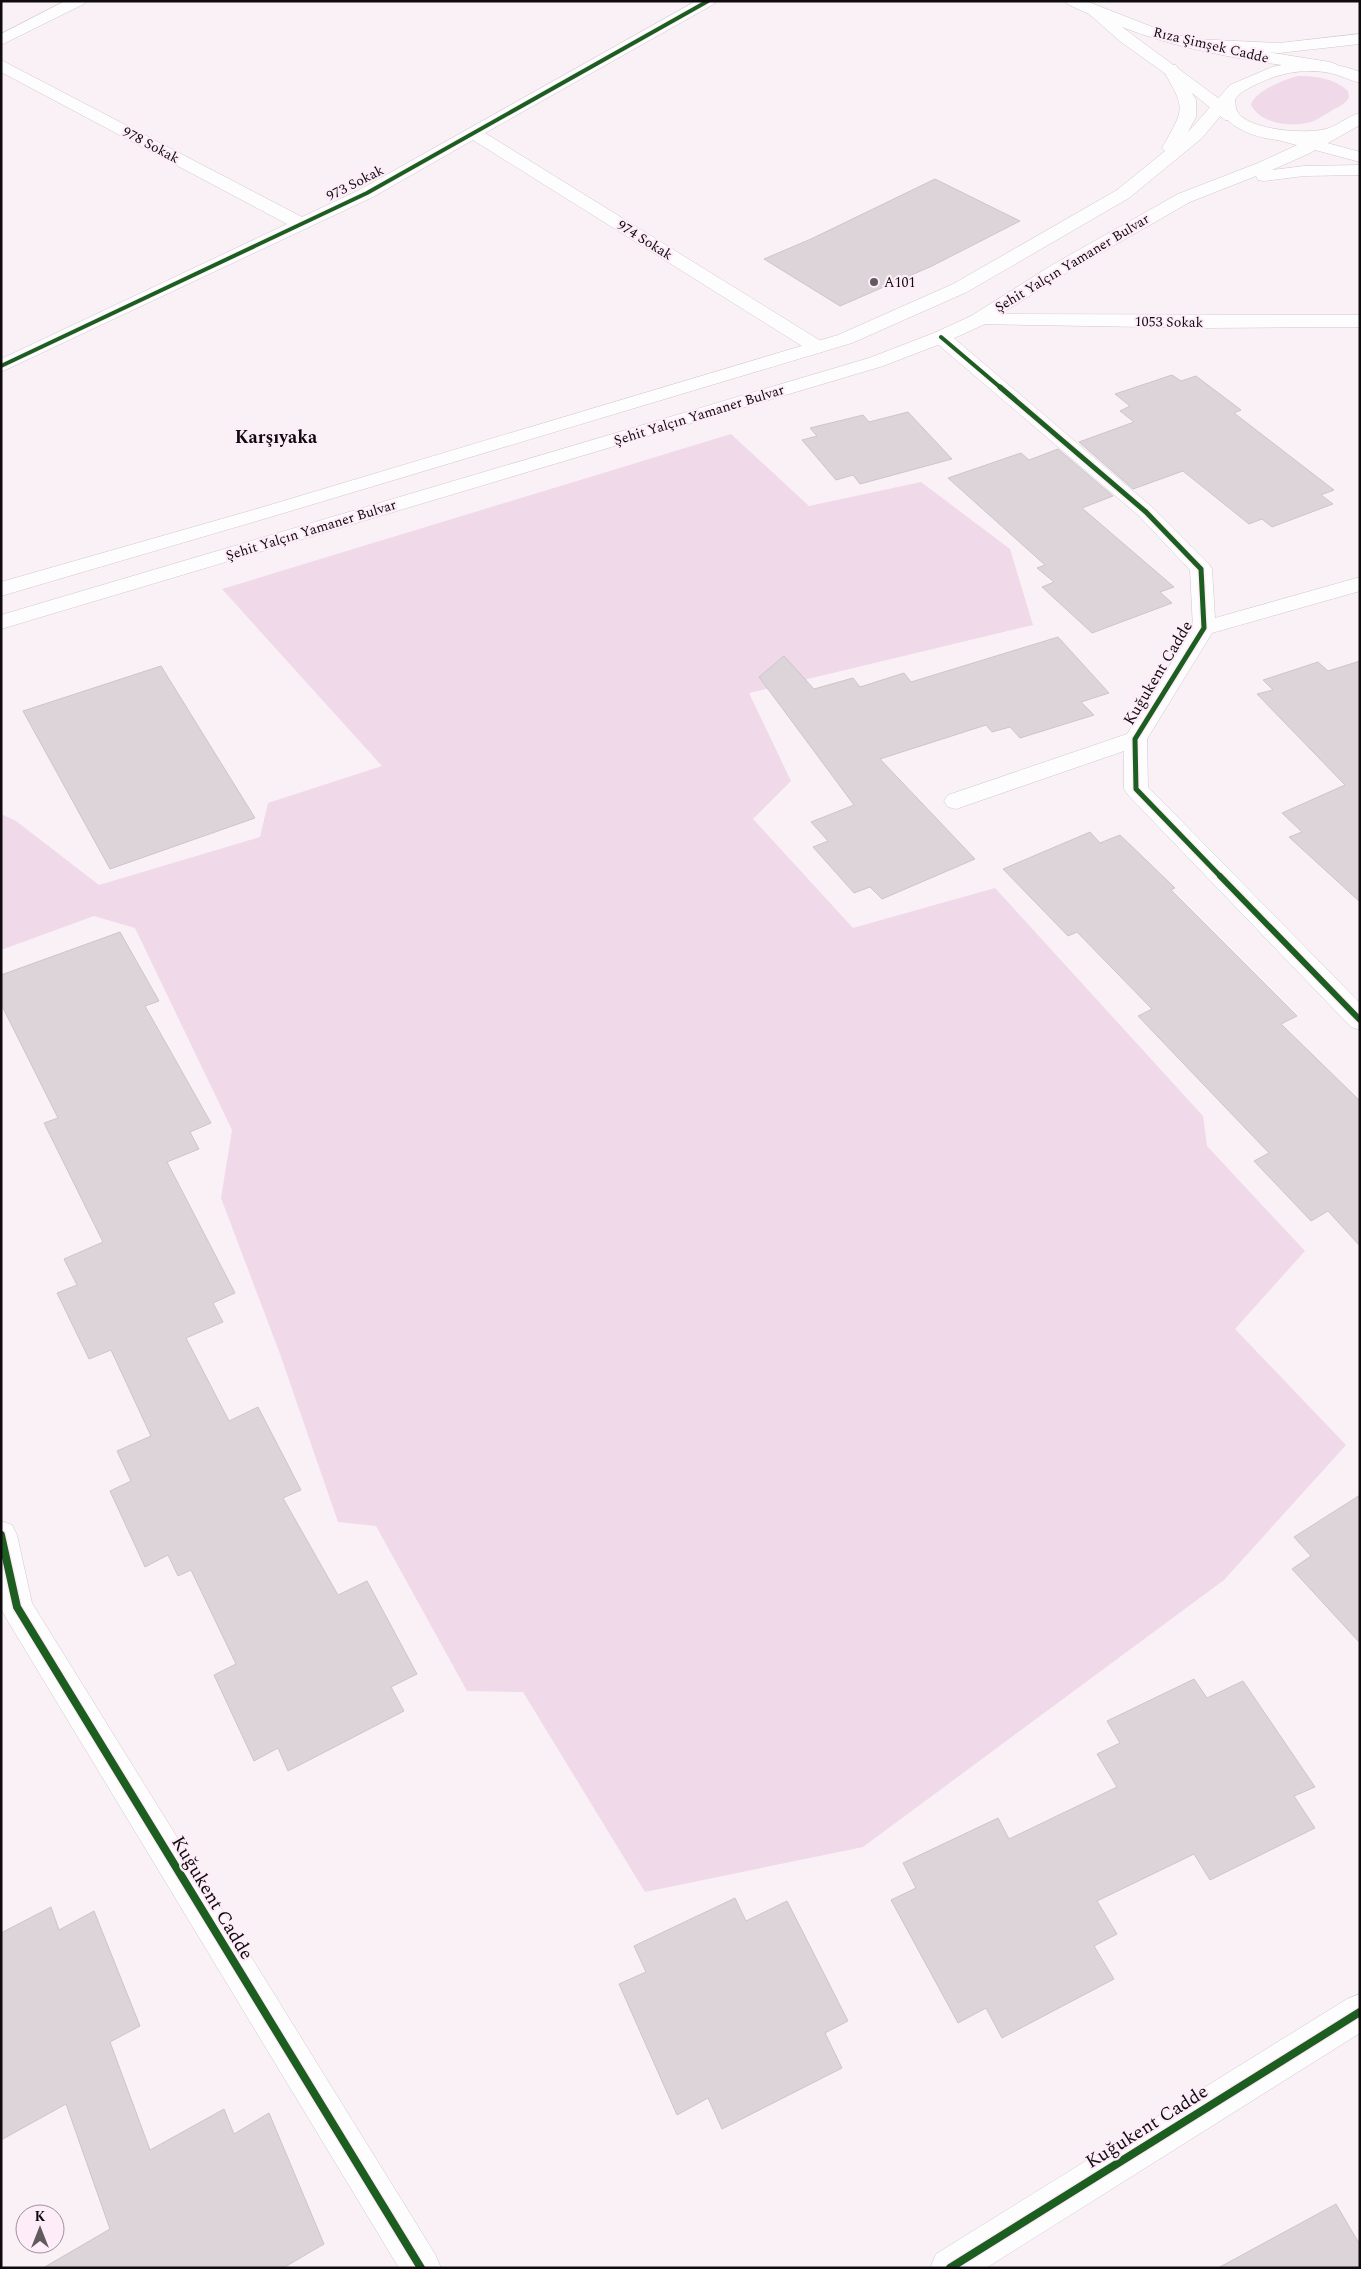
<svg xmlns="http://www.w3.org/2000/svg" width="1361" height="2269" font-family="Spectral,serif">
  <rect width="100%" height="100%" fill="#faf1f7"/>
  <path fill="#f0d9e8" d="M1298,76C1316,76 1334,78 1348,91L1349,97C1346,104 1338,107 1331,111C1326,114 1320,118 1314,121C1295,128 1261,125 1251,105C1253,92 1285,79 1298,76Z
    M731,434L809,506L921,482L1010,549L1033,625L749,693L791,781L753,819L853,928L995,888L1203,1116L1207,1146L1305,1251L1235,1329L1346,1445L1224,1580L863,1847L645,1892L523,1692L467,1691L376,1526L338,1522L280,1354L221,1198L232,1130L135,928L94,916L1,950V814L16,821L99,885L260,837L268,803L382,766L222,589Z"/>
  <path fill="#dcd4d9" stroke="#ccc5ca" d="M935,179L1020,221L932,266L840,306L764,259L811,239Z
    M1172,375L1181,381L1196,376L1241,410L1234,413L1334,490L1321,495L1333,504L1272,527L1262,519L1249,524L1183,471L1133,489L1079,442L1134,422L1120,411L1130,406L1115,394Z
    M908,412L952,459L860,484L853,475L836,480L802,440L817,436L810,428L863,415L869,422Z
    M1058,449L1113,496L1082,508L1174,587L1160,592L1172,603L1092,633L1042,587L1054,582L1037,568L1045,565L948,478L1021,453L1029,460Z
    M1058,637L1109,693L1081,702L1094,715L1020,738L1010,727L992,732L986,725L880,759L975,859L882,899L870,887L854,893L813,847L828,841L811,822L854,805L759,677L784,656L814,689L853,678L860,687L904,673L911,682Z
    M1360,661V902L1289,837L1302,832L1282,813L1345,785L1257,694L1273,690L1263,680L1318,662L1328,671Z
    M161,666L255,818L110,869L23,711Z
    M1090,832L1100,843L1120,835L1175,888L1171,890L1297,1016L1281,1024L1360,1101V1246L1328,1211L1311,1221L1254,1161L1269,1153L1138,1016L1152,1009L1077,932L1068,936L1003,869Z
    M120,932L159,1001L145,1006L211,1123L190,1132L199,1149L167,1162L235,1293L213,1303L223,1322L186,1338L229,1421L258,1407L301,1490L283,1498L338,1595L367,1581L417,1674L391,1687L404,1711L288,1771L278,1748L254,1761L214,1675L236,1664L191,1570L178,1576L168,1555L145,1567L110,1491L131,1481L117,1451L151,1436L111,1350L89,1359L57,1293L77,1285L64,1259L103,1242L44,1123L58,1118L1,1004V975Z
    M1360,1495V1643L1292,1569L1311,1556L1294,1537Z
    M1194,1679L1207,1698L1243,1681L1315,1787L1294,1796L1315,1828L1210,1880L1194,1854L1097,1901L1117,1934L1094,1946L1114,1979L1002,2038L986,2008L958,2023L891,1900L916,1888L903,1863L998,1818L1009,1839L1117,1787L1097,1754L1120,1743L1107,1721Z
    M735,1898L746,1921L787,1901L848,2021L825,2033L842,2068L722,2129L708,2098L677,2115L619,1984L646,1972L634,1946Z
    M51,1907L59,1930L94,1911L140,2026L110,2042L150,2150L224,2109L234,2134L269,2113L324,2244L283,2268H43L110,2229L66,2104L1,2140V1933Z
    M1336,2204L1360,2245V2268H1218Z"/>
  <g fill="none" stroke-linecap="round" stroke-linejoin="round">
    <g stroke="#d0c8cd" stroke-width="1">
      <path id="minor" d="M65,1H86L84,4L1,45V34Z
        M696,1H716L714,4L485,133L824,343L827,347L824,351L817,353L810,351L473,140L373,197L1,372V359L287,224L1,72V60L302,217L361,189Z
        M1280,130L1360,152V162L1274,139L1271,135L1274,131Z
        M978,314L1360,315V327L1203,328L971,324L969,320L971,316Z
        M941,331L948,333L1153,508L1209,564L1212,569L1215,618L1360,577V591L1212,633L1147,739L1148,787L1360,1003V1030L1351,1027L1128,795L1124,789V751L956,809L948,807L944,801L948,795L1127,734L1193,628L1190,570L1139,516L934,341L931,337L934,333Z
        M1,1521L12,1525L17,1535L32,1603L435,2254L441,2268H399L6,1618L1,1608Z
        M1360,1994V2033L986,2268H930L936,2254L1347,1999Z"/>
    </g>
    <g stroke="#d0c8cd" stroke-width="1">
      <path id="tertiary" d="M1065,1H1086L1160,30L1204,42L1330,62L1336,64L1338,67L1336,70L1330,72C1259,62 1189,53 1122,27L1237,112L1239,116L1237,120H1225L1191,92L1121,42L1089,14L1067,4Z"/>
    </g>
    <g stroke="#d0c8cd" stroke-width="1">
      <path id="trunk" d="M1360,34V44L1279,53L1194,49L1188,47L1186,44L1188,41L1194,39L1279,43Z
        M1304,61C1324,62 1342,65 1360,72V83C1349,80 1340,75 1330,73C1304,68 1280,73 1257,84C1249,88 1239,92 1235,100C1236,103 1235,108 1237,111C1247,131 1311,135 1329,128C1340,124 1348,116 1360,113V125L1310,153L1272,170L1304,166L1360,165V175L1304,176L1264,181L1258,180L1256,176L1190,202L1066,273L985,324L948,341L883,366L1,629V615L869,358L934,333L971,316L1052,265L1178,194L1258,163L1306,141C1277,142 1241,138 1222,114L1202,138L1129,198L967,292L852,343L267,518L1,596V582L253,510L838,335L953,284L1117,190L1165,151L1162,148C1186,106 1185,109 1162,68L1164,65H1176L1196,100V117L1188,132L1230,85L1272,67Z"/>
    </g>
    <use href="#minor" fill="#fefdfe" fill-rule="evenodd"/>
    <use href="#tertiary" fill="#fefdfe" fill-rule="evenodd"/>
    <use href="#trunk" fill="#fefdfe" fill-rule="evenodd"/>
    <g stroke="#feedf8" stroke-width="5.5">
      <path id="cycleway-far3" d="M941,337L1001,388
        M1,366L367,193L708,1"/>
    </g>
    <g stroke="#feedf8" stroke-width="8">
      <path id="cycleway-far2" d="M1000,387L1146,512L1201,569L1204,628L1135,739L1136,789L1221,877"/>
    </g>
    <g stroke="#feedf8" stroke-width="9">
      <path id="cycleway-far1" d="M1220,876L1360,1020"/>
    </g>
    <g stroke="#feedf8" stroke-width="11">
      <path id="cycleway" d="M1,1535L17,1607L421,2268
        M950,2268L1360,2012"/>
    </g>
    <use href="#cycleway-far3" stroke="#1b5e20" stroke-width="4"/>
    <use href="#cycleway-far2" stroke="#1b5e20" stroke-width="5"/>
    <use href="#cycleway-far1" stroke="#1b5e20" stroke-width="6"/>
    <use href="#cycleway" stroke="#1b5e20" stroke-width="8"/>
  </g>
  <circle fill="#615b60" stroke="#feedf8" stroke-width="2" cx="874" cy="282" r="5"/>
  <g text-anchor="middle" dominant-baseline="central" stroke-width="4.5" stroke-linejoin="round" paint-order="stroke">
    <g font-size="14" fill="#0f0a0e" stroke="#feedf8">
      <text transform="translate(1211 45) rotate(13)">Rıza Şimşek Cadde</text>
      <text transform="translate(151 145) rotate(28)">978 Sokak</text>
      <text transform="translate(355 183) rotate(-27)">973 Sokak</text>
      <text transform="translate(645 240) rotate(32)">974 Sokak</text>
      <text transform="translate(1072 263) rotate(-31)">Şehit Yalçın Yamaner Bulvar</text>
      <text transform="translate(1169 322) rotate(1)">1053 Sokak</text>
      <text transform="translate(699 415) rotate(-17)">Şehit Yalçın Yamaner Bulvar</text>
      <text transform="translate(311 530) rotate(-17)">Şehit Yalçın Yamaner Bulvar</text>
    </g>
    <g font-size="14" fill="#0f0a0e" stroke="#feedf8" text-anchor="start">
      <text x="884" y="282">A101</text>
    </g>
    <g font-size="16" fill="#0f0a0e" stroke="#feedf8">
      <text transform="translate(1158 673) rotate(-59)">Kuğukent Cadde</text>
    </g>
    <g font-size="18" font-weight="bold" fill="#0f0a0e" stroke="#feedf8">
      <text x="276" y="437">Karşıyaka</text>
    </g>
    <g font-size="19" fill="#0f0a0e" stroke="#feedf8">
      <text transform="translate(212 1898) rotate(59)">Kuğukent Cadde</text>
      <text transform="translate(1147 2127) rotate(-32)">Kuğukent Cadde</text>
    </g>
  </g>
  <rect width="1361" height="2269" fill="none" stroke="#0f0a0e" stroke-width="5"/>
  <g transform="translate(40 2229)"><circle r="24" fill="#feedf8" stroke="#9e929a"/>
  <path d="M0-4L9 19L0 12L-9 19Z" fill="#615b60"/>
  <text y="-8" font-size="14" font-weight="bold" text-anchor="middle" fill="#0f0a0e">K</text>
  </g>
</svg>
